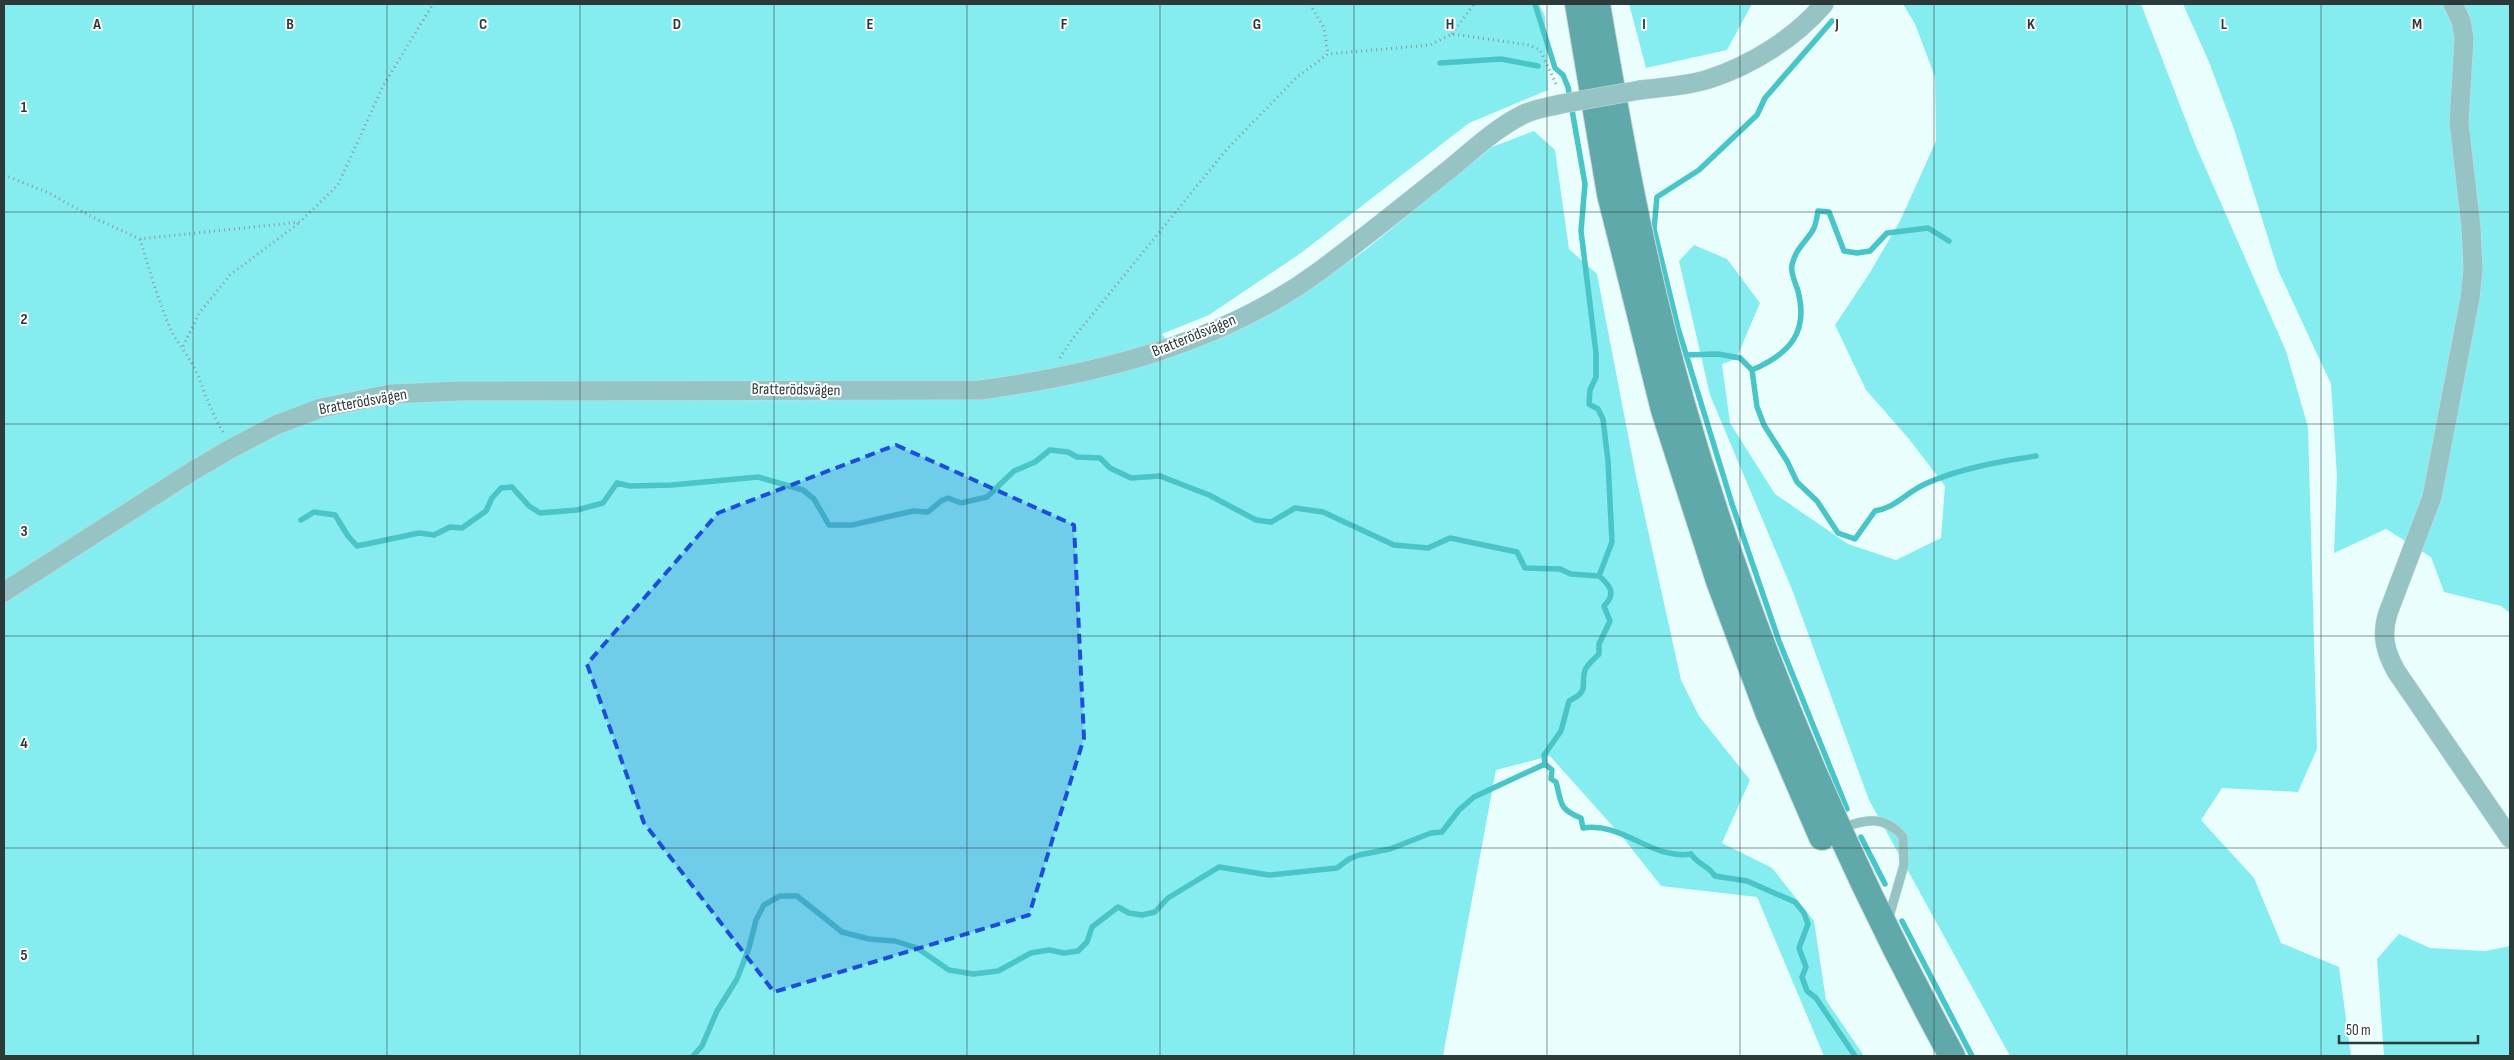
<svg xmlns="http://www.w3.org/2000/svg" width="2514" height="1060" font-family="'Sofia Sans Condensed',sans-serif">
  <rect width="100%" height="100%" fill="#eafefe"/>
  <path fill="#85edef" d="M4,4H1539L1545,16L1548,90L1469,123L1301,253L1209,315L1162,334L1178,355L1224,336L1324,279L1364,251L1492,147L1534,131L1555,150L1569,249L1597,274L1636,476L1681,680L1699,716L1750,780L1722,843L1772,868L1814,921L1826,1000L1864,1056H1824L1757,897L1661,886L1625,840L1550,756L1496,770L1443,1056H4Z
    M1629,4H1752L1727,50L1646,68Z
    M1903,4H2141L2195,144L2286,351L2308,427L2317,749L2298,792L2222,788L2201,820L2254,878L2281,943L2339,967L2351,1056H2010L1869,800L1793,592L1710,395L1679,261L1694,245L1727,259L1760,303L1736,359L1722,364L1730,423L1775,494L1848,544L1896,560L1941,538L1945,486L1909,439L1866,390L1835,325L1869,274L1900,221L1936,141L1935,77L1915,24Z
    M2183,4H2510V613L2501,606L2444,592L2431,557L2386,529L2334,553L2337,476L2331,384L2278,270L2234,129L2209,62Z
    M2399,934L2430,948L2485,951L2510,946V1056H2384L2377,959Z"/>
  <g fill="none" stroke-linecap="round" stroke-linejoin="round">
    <path stroke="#49c4c7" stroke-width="5.5" d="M1535,4L1555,68L1563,75L1568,87L1585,184L1581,231L1596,353V377L1590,390L1589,404L1598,409L1603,419L1608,461L1612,542L1599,576C1611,586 1616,594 1604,606L1610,621L1599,644V654C1595,658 1587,665 1585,670C1580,686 1591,690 1569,701L1561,731L1544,755L1545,764L1552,770L1551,779L1556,782C1562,803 1558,809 1581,818L1583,828C1624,822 1651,860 1691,854C1698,865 1708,865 1715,876L1747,881L1795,902L1804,913L1808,924L1799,948L1806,967L1802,977L1807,991L1816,998L1855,1056
      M1832,21L1765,98L1757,115L1699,170L1657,197L1654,229L1678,328L1732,504L1779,641L1847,809
      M1440,63L1501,59L1538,66
      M1686,355L1718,354L1740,358L1752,370L1757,407L1764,425L1787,461L1797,482L1817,501L1838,533L1855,539L1875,511C1895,508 1907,492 1925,484C1961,468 1998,462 2036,456
      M1752,370C1789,354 1809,333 1798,291C1796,284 1790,273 1792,265C1796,248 1805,243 1813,230C1816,225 1817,217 1818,211L1829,212L1844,251L1857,253L1870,251L1887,233L1928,228L1949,241
      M301,520L314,512L335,515L348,536L357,546L419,533L434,535L450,527L462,528L486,511L492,498L501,488L512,487L529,506L540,513L577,510L603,503L617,483L630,486L672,485L758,477L803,490L814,499L829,525H852L913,511L928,512L941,501L948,498L961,503L987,497L1014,471L1035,462L1050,450L1068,452L1077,457L1100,458L1110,468L1131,478L1160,476L1209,495L1256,520L1271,522L1295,508L1323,512L1394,545L1428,548L1450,538L1517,552L1525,568L1560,569L1571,574L1599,576
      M1861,837L1885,884
      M1902,921L1972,1056
      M693,1056L702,1046L717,1011L737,979L749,948L756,920L764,905L780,896H797L842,932L869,939L895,941L917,948L949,970L973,974L998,971L1031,953L1049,950L1064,953L1078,951L1087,942L1092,927L1118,907L1129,913L1142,915L1155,912L1168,898L1219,867L1269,875L1337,868L1349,859L1359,855L1390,849L1431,833L1442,832L1459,810L1474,797L1545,764"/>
    <g stroke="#c8dbdb" stroke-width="10">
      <path id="service" d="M1842,828C1866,819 1885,815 1903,837L1904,865L1888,920"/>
    </g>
    <g stroke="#c8dbdb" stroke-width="20">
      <path id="minor" d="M2453,4L2461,21L2464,38L2459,123L2471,227L2473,269L2470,298L2432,497L2388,613C2381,635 2385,651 2396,671L2510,838
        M1640,90C1662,87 1688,86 1709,79C1752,65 1795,38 1824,4
        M4,592L191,472L232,448L276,425L321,408L390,394L460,391L980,390C1099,374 1223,343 1321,270C1364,238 1405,205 1446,172C1471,152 1493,130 1522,115C1533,109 1549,107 1561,104"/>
    </g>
    <g stroke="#c8dbdb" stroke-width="28">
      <path id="secondary" d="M1578,4L1610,194L1664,410L1719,581L1768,712L1822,837
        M1597,4C1620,138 1644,273 1682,404C1747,631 1839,849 1952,1056"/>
    </g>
    <path stroke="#8a9a9a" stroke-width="3" stroke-dasharray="1 4" stroke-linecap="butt" d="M1310,4L1324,28L1328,54
      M1452,34L1474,4
      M4,175L49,193L94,218L140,239L300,222L338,185L383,86L433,4
      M140,239C149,269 158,300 171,330C177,343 188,355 195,369C204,390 211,412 223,432
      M183,346L200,312L230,275L299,223
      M1060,358L1070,342L1227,149L1297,77L1328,54L1430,45L1452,34L1529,45L1540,50L1557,86"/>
    <use href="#service" stroke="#96c4c5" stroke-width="9"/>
    <use href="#minor" stroke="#96c4c5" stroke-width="19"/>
    <use href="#secondary" stroke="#60a9aa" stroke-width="26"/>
    <g stroke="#c8dbdb" stroke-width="20" stroke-linecap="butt">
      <path id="minor-bridge" d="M1561,104L1640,90"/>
    </g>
    <use href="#minor-bridge" stroke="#96c4c5" stroke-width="19"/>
  </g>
  <path fill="#1d4ed8" fill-opacity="0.2" stroke="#1d4ed8" stroke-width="4" stroke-dasharray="10 6" stroke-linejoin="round" d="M896,445L1074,525L1084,738L1029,915L774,992L644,823L587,664L718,513Z"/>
  <path fill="none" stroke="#2d3a3a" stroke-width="1" stroke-opacity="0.55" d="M193,4V1056M387,4V1056M580,4V1056M774,4V1056M967,4V1056M1160,4V1056M1354,4V1056M1547,4V1056M1740,4V1056M1934,4V1056M2127,4V1056M2321,4V1056M4,212H2510M4,424H2510M4,636H2510M4,848H2510"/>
  <g text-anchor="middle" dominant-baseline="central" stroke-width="4" stroke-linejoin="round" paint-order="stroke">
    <g font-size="16" fill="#2d3a3a" stroke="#fff">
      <text transform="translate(1194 336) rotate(-22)">Bratterödsvägen</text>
      <text transform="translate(796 390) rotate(1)">Bratterödsvägen</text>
      <text transform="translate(363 402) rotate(-10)">Bratterödsvägen</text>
    </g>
  </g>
  <g font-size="16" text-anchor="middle" font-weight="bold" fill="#2d3a3a" stroke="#fff" stroke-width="4" stroke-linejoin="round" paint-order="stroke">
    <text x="97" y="29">A</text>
    <text x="290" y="29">B</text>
    <text x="483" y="29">C</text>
    <text x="677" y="29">D</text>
    <text x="870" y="29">E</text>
    <text x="1064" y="29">F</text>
    <text x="1257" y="29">G</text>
    <text x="1450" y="29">H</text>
    <text x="1644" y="29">I</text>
    <text x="1837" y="29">J</text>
    <text x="2031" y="29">K</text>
    <text x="2224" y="29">L</text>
    <text x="2417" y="29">M</text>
    <text x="24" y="112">1</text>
    <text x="24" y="324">2</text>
    <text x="24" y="536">3</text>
    <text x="24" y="748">4</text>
    <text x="24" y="960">5</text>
  </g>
  <rect width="2514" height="1060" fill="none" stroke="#2d3a3a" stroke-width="10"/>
  <path d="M2339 1035v8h139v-8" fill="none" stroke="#2d3a3a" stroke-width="2.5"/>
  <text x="2346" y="1035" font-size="15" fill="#2d3a3a" stroke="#ffffff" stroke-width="4" paint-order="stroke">50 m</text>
</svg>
